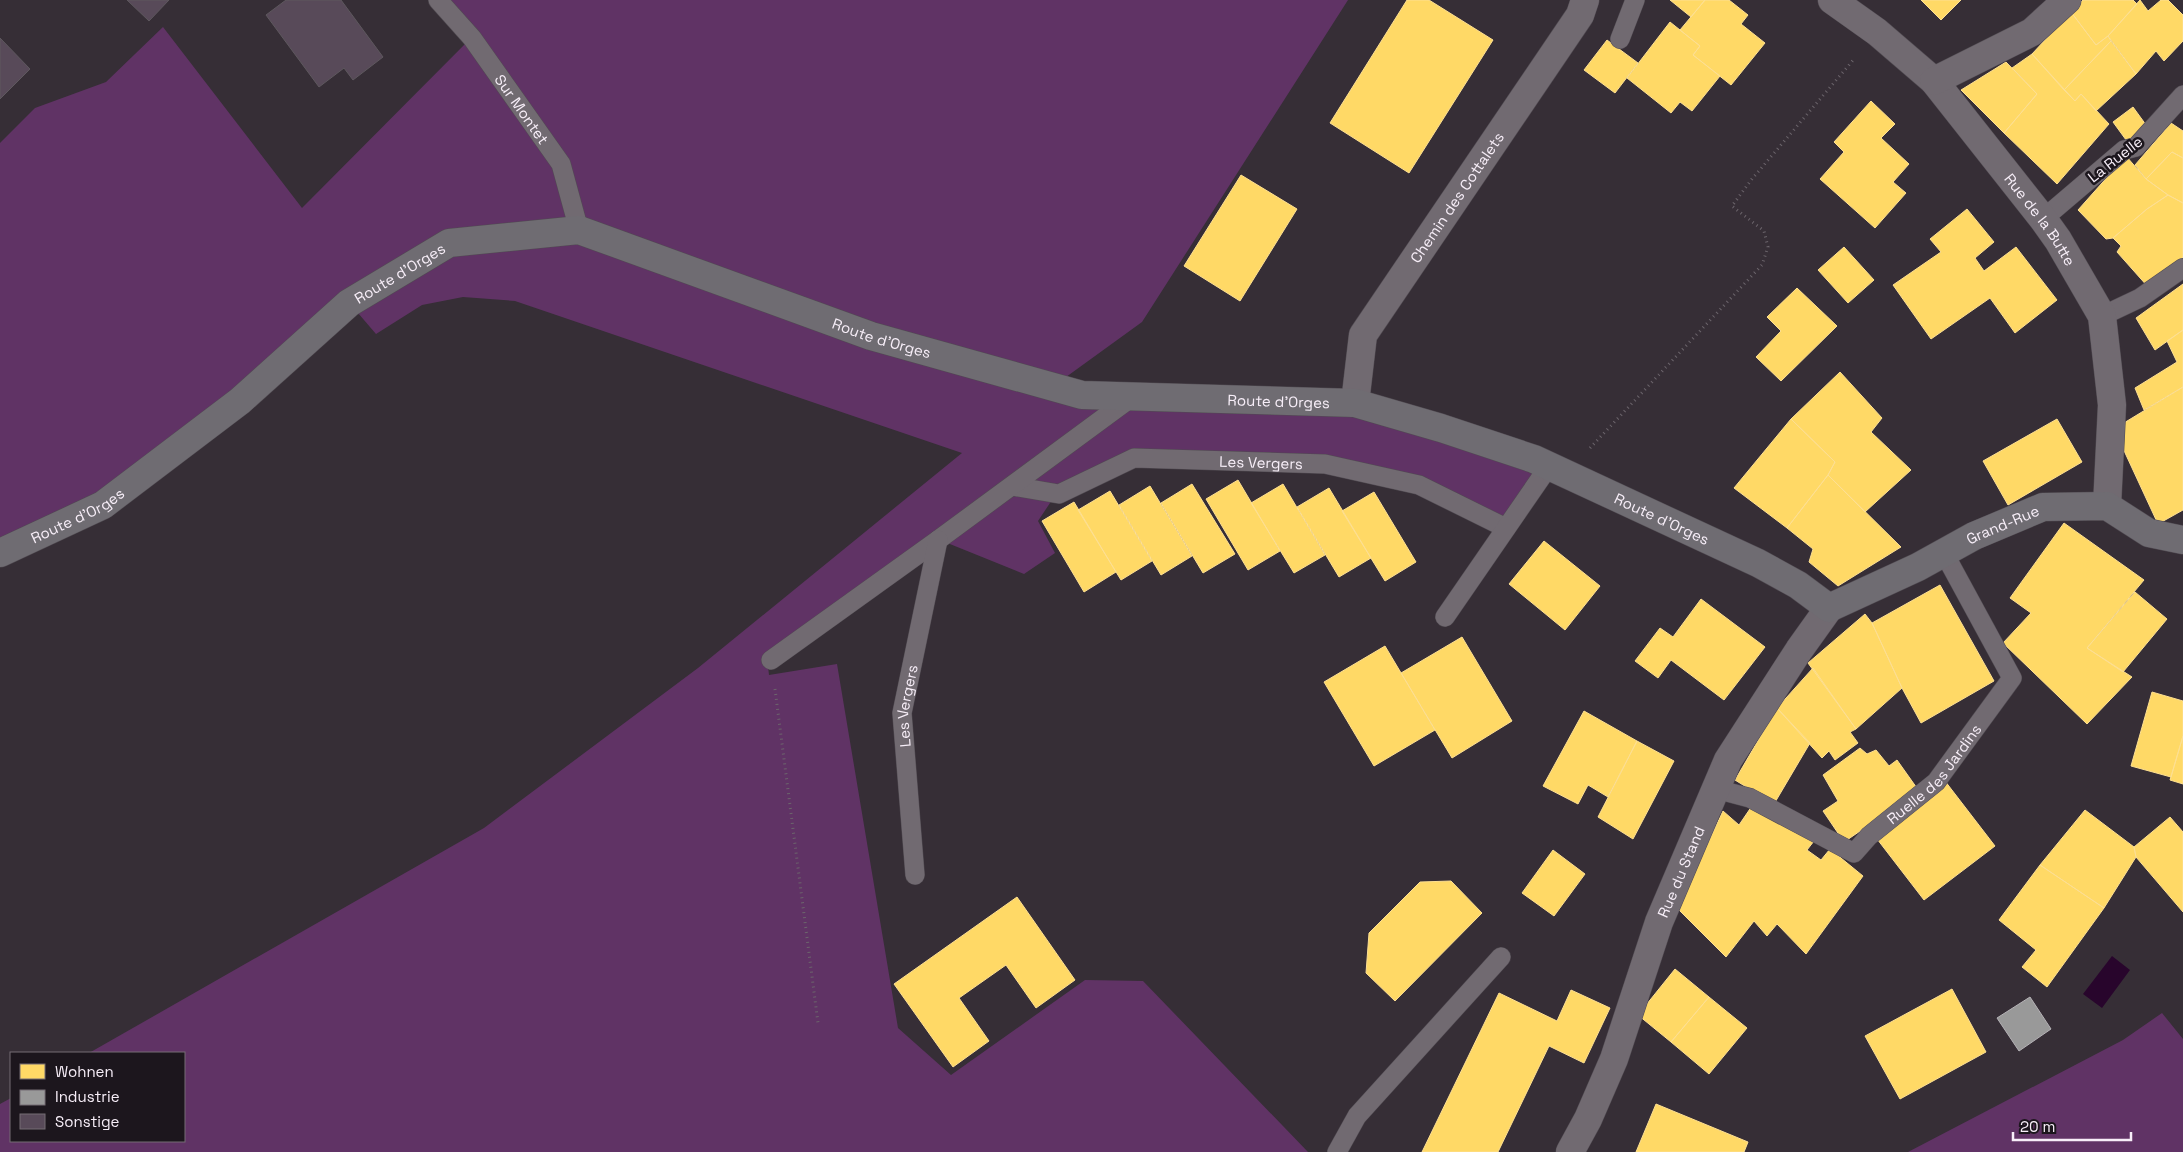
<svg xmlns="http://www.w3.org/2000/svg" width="2183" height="1152" font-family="'Space Grotesk',sans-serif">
  <rect width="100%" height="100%" fill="#362e36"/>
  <path fill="#603365" d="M442,0H1348L1142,322L1055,385L583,229L564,164Z
    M163,27L302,208L468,41L557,167L575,227L447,240L101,502L0,550V143L35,108L106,82Z
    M580,233L1081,401L1356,412L1543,468L1505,521L1421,480L1134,451L1060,488L1038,521L1055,553L1024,574L935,538L767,658L769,675L837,664L898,1028L951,1075L1085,980L1143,981L1308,1152H0V1104L11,1098V1141H184V1053H89L484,828L698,668L962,453L515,301L463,297L422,305L376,334L352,306L450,246Z
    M2162,1013L2183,1039V1152H1908L2123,1040Z"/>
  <path fill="#28052c" d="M2112,956L2130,970L2102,1008L2083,994Z"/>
  <path fill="#ffd966" stroke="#fddf92" d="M1407,0H1429L1493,40L1409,173L1330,123Z
    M1670,0H1705L1691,17Z
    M1705,0H1729L1748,15L1741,24L1765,43L1731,85L1693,55L1700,46L1680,30Z
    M1921,0H1961L1941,20Z
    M2083,0H2133L2137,4L2108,36L2096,45L2071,12Z
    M2140,0L2148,11L2161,0H2168L2183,15V41L2164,61L2156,51L2136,74L2108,36Z
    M2071,12L2096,45L2108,36L2111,41L2064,90L2032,54Z
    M1670,22L1700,46L1693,55L1720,76L1692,111L1680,102L1671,113L1627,78Z
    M1607,40L1638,63L1615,93L1584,70Z
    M2111,41L2136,74L2096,111L2081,94L2075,101L2064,90Z
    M2032,54L2075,101L2081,94L2109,124L2057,184L2004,133L2037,94L2012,68Z
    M2006,62L2037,94L2004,133L1961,90Z
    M1871,101L1895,124L1881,138L1909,164L1893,182L1906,193L1875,228L1820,179L1844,152L1834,142Z
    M2133,107L2149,129L2129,144L2113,122Z
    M2171,123L2183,131V158L2172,152L2146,179L2135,165Z
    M2172,152L2183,158V203L2168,195L2146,179Z
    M2126,156L2146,179L2168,195L2147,209L2113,238L2106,239L2078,210Z
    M1241,175L1297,209L1240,301L1184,266Z
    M2168,195L2183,203V257L2149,288L2117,252L2121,246L2113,238L2147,209Z
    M1967,209L1994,242L1975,258L1984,271L2016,247L2057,300L2015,333L1990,298L1931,339L1893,285L1941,252L1930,239Z
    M1844,247L1874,280L1848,303L1818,270Z
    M2183,284V330L2155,350L2136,318Z
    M1797,288L1837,326L1781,381L1756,357L1781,331L1767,317Z
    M2183,330V387L2144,410L2135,388L2177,362L2167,341Z
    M1840,372L1882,418L1871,432L1911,470L1865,512L1828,475L1835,462L1791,419Z
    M2183,387V510L2158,524L2114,429Z
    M1791,419L1835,462L1828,475L1787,528L1734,488Z
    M2057,419L2082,462L2008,505L1983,461Z
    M1828,475L1901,547L1838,586L1809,562L1813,549L1787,528Z
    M1238,480L1280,551L1248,570L1206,499Z
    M1192,484L1235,554L1203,573L1161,503Z
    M1283,484L1325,555L1294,573L1251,503Z
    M1150,486L1192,556L1161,575L1119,505Z
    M1329,488L1371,558L1339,577L1297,507Z
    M1110,491L1152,561L1121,580L1078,510Z
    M1374,492L1416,562L1385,581L1342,511Z
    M1074,502L1116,572L1084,592L1042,521Z
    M2064,523L2144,580L2087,648L2132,677L2087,724L2003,643L2031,613L2010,598Z
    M1544,541L1600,586L1565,630L1509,584Z
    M1940,585L1994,681L1921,723L1902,688L1872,623Z
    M2135,592L2167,619L2123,672L2087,648Z
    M1701,599L1765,647L1724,700L1671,660L1658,678L1635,661L1660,628L1673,637Z
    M1865,614L1872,623L1902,688L1856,729L1808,663Z
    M1462,637L1512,721L1452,758L1401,673Z
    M1385,646L1435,730L1374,766L1324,682Z
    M1813,668L1856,729L1850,732L1858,743L1835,760L1829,751L1822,758L1777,708Z
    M2152,692L2183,701V736L2171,777L2131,766Z
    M1777,708L1810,743L1774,804L1735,780Z
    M1584,711L1637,741L1608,797L1588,785L1578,804L1543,786Z
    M2183,736V784L2170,780Z
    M1637,741L1674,761L1633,839L1598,817Z
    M1860,748L1867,754L1876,750L1889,766L1897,760L1919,791L1844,842L1823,811L1838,801L1823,775Z
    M1945,781L1995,846L1924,900L1874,835Z
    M1754,803L1814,841L1807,850L1821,860L1830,849L1863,876L1806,954L1777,924L1767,936L1754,921L1726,957L1677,908L1723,811L1739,825Z
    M2085,810L2134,847L2136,857L2104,908L2040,865Z
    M2170,817L2183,832V912L2136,857L2134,847Z
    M1553,850L1585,874L1554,916L1522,893Z
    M2040,865L2104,908L2047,987L2022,967L2036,950L1999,920Z
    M1451,881L1482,913L1395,1001L1366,973L1369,933L1420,882Z
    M1017,897L1075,980L1036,1008L1006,965L959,998L989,1041L953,1067L894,984Z
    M1675,969L1709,997L1671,1042L1638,1015Z
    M1952,989L1986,1052L1900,1099L1865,1036Z
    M1571,990L1610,1008L1584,1063L1549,1046L1498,1152H1422L1499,993L1557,1021Z
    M1709,997L1747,1028L1709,1074L1671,1042Z
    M1656,1104L1748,1142L1744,1152H1636Z"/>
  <path fill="#999" stroke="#b5b2b6" d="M2030,997L2051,1029L2019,1051L1997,1018Z"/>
  <path fill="#584a59" stroke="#5e585e" d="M127,0H169L149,21Z
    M286,0H341L383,57L353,80L344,68L319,87L266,15Z
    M0,38L30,69L0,99Z"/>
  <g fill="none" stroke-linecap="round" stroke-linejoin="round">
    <g stroke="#514b52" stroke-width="20">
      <g id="lane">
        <path id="s1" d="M438,0L472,38L561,164L579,230"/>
        <path d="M1620,39L1635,0"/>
        <path d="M2043,219L2124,150L2136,147L2183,95"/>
        <path d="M2102,316L2140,298L2183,268"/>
        <path id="s2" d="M1012,486L1059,494L1134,458L1325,464L1419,485L1506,528"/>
        <path d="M1445,617L1549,466"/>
        <path d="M771,660L938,540L1132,397"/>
        <path id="s3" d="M1716,789L1750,798L1854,853L1869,836L1936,782L2012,678L1944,553"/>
        <path id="s4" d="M915,875L902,713L938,540"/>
        <path d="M1337,1152L1357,1116L1501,957"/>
      </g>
    </g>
    <g stroke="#514b52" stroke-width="29">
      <g id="street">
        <path id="s5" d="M1832,0L1877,32L1934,81L2043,219L2058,240L2102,316L2112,405L2107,506"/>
        <path d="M1934,81L2032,32L2067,0"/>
        <path id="s6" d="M1355,403L1363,335L1580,15L1585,0"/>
        <path id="s7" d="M1570,1152L1588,1119L1614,1059L1659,922L1728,760L1799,650L1829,608"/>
      </g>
    </g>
    <g stroke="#514b52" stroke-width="29">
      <g id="secondary">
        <path id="s8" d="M0,553L103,505L240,401L349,303L449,243L579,230L871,336L1082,395L1355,403L1441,428L1534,459L1758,563L1798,585L1829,608L1918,567L1974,536L2043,507L2107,506L2149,533L2183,540"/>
      </g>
    </g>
    <path stroke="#6c656c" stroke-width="3" stroke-dasharray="1 4" stroke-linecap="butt" d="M1590,448L1762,265L1768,247L1764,231L1732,206L1752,179L1855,58
      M775,689L818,1023"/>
    <use href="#lane" stroke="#716a71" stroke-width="19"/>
    <use href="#street" stroke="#716a71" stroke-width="28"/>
    <use href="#secondary" stroke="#6f6c72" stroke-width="28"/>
  </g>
  <g text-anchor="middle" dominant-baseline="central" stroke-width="5" stroke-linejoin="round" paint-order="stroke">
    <g font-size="15" fill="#f7eef8" stroke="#1c161d">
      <text stroke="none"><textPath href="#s1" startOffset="138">Sur Montet</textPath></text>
      <text transform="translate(2115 159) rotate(-38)">La Ruelle</text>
      <text stroke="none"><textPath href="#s6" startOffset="235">Chemin des Cottalets</textPath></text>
      <text stroke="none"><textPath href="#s5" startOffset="305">Rue de la Butte</textPath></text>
      <text stroke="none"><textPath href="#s8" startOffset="491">Route d'Orges</textPath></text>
      <text stroke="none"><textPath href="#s8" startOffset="1001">Route d'Orges</textPath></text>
      <text stroke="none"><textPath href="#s8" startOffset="1406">Route d'Orges</textPath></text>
      <text stroke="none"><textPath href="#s2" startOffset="258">Les Vergers</textPath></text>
      <text stroke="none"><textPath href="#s8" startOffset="86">Route d'Orges</textPath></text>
      <text stroke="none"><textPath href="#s8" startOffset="1811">Route d'Orges</textPath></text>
      <text stroke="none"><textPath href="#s8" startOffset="2194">Grand-Rue</textPath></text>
      <text stroke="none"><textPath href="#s4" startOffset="170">Les Vergers</textPath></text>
      <text stroke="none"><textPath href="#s3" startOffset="266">Ruelle des Jardins</textPath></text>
      <text stroke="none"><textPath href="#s7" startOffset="302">Rue du Stand</textPath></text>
    </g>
  </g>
  <rect x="10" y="1052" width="175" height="90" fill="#1c161d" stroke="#746c75"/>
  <rect x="20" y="1064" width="25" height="15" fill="#ffd966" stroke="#746c75"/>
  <text x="55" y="1077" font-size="15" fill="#f7eef8">Wohnen</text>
  <rect x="20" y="1090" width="25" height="15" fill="#999999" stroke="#746c75"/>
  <text x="55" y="1102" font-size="15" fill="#f7eef8">Industrie</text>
  <rect x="20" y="1114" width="25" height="15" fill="#584a59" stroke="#746c75"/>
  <text x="55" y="1127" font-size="15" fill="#f7eef8">Sonstige</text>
  <path d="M2013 1132v8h118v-8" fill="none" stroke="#f7eef8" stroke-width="2.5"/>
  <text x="2020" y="1132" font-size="15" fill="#f7eef8" stroke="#1c161d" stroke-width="4" paint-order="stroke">20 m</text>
</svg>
